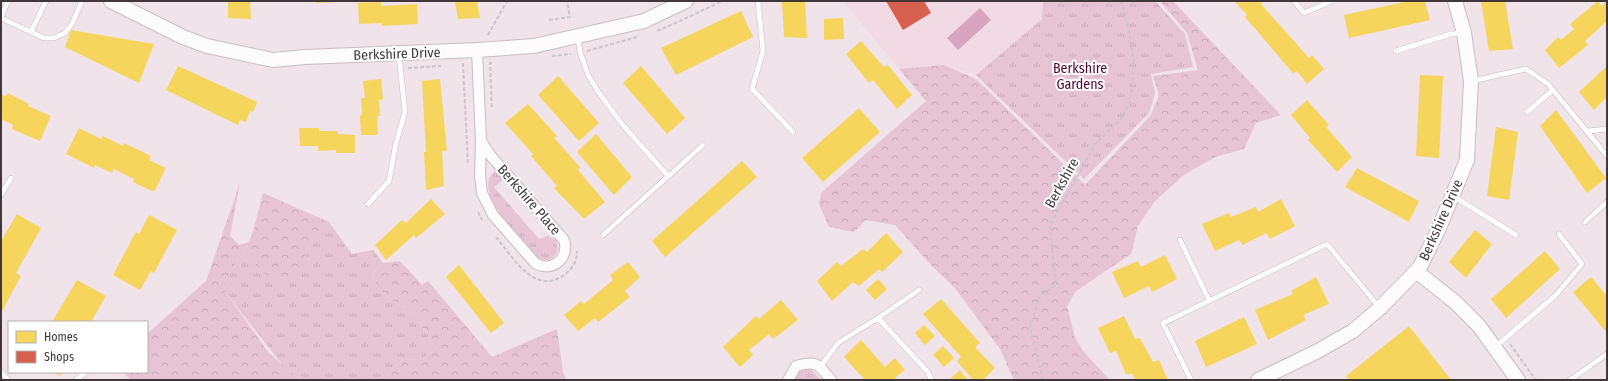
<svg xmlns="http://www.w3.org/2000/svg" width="1608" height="381" font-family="'Fira Sans Condensed',sans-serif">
  <defs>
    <pattern id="grass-tufts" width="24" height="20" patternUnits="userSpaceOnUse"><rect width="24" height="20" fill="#e6c4d4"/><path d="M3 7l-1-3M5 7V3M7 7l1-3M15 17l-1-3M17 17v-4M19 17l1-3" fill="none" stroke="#c6a9b7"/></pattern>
    <pattern id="forest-crowns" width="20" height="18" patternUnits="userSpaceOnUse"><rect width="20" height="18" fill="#e6c4d4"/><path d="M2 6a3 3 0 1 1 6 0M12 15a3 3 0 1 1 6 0" fill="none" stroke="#c6a9b7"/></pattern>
  </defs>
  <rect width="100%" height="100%" fill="#f0e3e9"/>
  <path fill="#f2dae5" d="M843,1H1043L1042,19L976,75L944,65L899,69Z"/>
  <path fill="url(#grass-tufts)" d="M1043,1H1155L1185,34L1193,67L1151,74L1155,94L1149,113L1084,179L976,75L1042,19Z
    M495,171H499L503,177L502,181L494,187L539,239L548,236L556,240L558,250C554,260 546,263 537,257C524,242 469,190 495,171Z
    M329,222L352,254L373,250L383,263L372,274L379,290L416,316L436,349L421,360L403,359L380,380H300L284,367L226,293L223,283L247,247L306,268V251L315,236Z
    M808,368L812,370L821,380H793L799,370Z"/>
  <path fill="url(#forest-crowns)" d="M1160,1H1173L1281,115L1256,123L1244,149L1215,157L1184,175L1155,201L1138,226L1131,254L1076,291L1067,306L1075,337L1083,351L1110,380H1072L1071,379L1069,380H1014L1000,349L955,288L931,265L895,225L866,220L854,232C845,231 838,228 829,227L819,204L821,193L926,101L899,69L944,65L976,79L1085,185L1151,115L1159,95L1153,76L1198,70L1187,33Z
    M240,183L230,236L239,245L249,242L254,228L263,193L329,222L315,236L306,251V268L299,280L286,285L268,278L256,265L247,247L223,283L226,293L269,353L300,380H131L123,372H147V334L206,281Z
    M400,261L422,285L428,281L492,357L557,329L563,372L566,380H380L403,359L421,360L436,349L416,316L379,290L372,274L383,263Z"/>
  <path fill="#d7a5bd" d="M980,8L991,20L958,50L947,38Z"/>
  <path fill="#f6d55c" d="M228,1H250L251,19L228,18Z
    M316,1H335V2L316,3Z
    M460,1H477L480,18L458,19L455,2Z
    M782,1H805L807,38L784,37Z
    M1238,1H1263L1261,4L1309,58L1312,55L1324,69L1307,84L1297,71L1293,73L1245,17L1247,15L1236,3Z
    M1409,1H1425L1430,20L1349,38L1344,15Z
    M1481,1H1505L1513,49L1489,51Z
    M1598,1L1601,6L1607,1V21L1585,41L1588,45L1559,68L1545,50L1558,37L1561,40L1574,29L1570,24Z
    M381,2V6L417,4L418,24L382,26V23L359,24L358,3Z
    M741,11L753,37L676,75L661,48Z
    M843,18L844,39L824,40V19Z
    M71,30L154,44L139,83L65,47Z
    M861,41L884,67L888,65L912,95L897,109L873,80L869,83L846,54Z
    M178,66L257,102L253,112L250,111L246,122L240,120L238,125L166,90Z
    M641,66L685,118L667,134L623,83Z
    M1607,66V97L1594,110L1579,92Z
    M1420,75L1443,76L1439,158L1416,156Z
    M558,76L599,123L579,141L538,95Z
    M381,79L383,100L379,99L380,116H377L378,135H361L360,116L362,115L361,98H365L363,81Z
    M440,79L447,151H442L444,186L426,190L424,152H426L422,81Z
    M8,93L29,104L28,106L51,116L40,141L12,129L13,125L1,119V95L6,96Z
    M1307,100L1329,125L1326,127L1352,157L1337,172L1308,140L1310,138L1291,115Z
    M528,104L557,136L554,138L580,167L578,170L605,202L584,219L554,188L557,186L531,156L533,154L505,123Z
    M859,108L880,132L823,182L802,158Z
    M1556,110L1606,178L1587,193L1540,126Z
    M1496,127L1518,132L1509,200L1487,196Z
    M79,128L101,139L103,136L123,146L124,143L151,156L149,160L166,168L154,192L133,182L134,179L114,169L112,173L95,165L94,168L66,154Z
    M299,128H319V131H338V134L355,135V153H336V150L318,151V146H300Z
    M596,134L632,177L614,195L577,152Z
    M742,161L757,177L665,257L652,241Z
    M1357,168L1419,201L1409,222L1345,187Z
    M431,199L445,214L416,238L414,235L386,260L375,245L402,220L406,223Z
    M1281,199L1295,226L1270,239L1266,233L1243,245L1239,240L1215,251L1202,224L1229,213L1231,217L1256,207L1258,212Z
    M17,214L41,228L16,273L21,276L1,313V241Z
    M149,215L177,230L154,273L151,271L140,290L113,275L136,232L139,234Z
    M1475,230L1492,244L1466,278L1449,262Z
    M886,233L903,252L882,272L879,269L859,286L853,282L832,301L817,281L837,262L841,266L863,249L867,252Z
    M1545,251L1560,269L1506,318L1491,299Z
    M1165,255L1177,279L1152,292L1149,286L1124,298L1112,272L1138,261L1141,267Z
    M628,262L640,277L625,291L630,297L598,322L595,318L578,331L564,315L581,301L584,304L613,280L610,275Z
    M459,265L504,323L491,333L446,277Z
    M1316,277L1329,304L1303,315L1306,320L1268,340L1255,310L1293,294L1291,291Z
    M1591,277L1607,296V333L1573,292Z
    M878,279L887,289L875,300L866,290Z
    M77,280L106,296L91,322H52Z
    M941,299L980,343L975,347L995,368L983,380H973L957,361L961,357L923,314Z
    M781,300L798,320L773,339L769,334L749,350L753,355L740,367L723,347L756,316L759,319Z
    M1124,316L1135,339L1140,338L1153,362L1159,360L1168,380H1136L1132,374H1126L1116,351L1110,353L1098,328Z
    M1244,317L1257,344L1206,367L1195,341Z
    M924,325L935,336L925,345L915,333Z
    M1409,326L1451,380H1349L1346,376Z
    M861,340L885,367L895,358L905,370L895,378L897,380H865L844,357Z
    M943,346L954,358L944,367L933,355Z
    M960,370L968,380H952L951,378Z
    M54,372H62L60,376Z"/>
  <path fill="#d6604d" d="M886,1H924L931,13L903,30Z"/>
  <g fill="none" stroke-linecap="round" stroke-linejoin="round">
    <g stroke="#c8bdc2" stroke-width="6">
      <path id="lane" d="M758,1L763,51L752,89L793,132
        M1294,1L1304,13L1332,1
        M1,17L8,1
        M1,18L44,38H54L65,33L72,24L82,1
        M31,32L46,1
        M578,37L580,52L588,75L599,93L622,124L668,176
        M1396,51L1451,34L1463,33
        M1472,81L1526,69L1548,84L1607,156
        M1527,112L1553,90
        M1588,131L1607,129
        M1,195L11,178
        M1453,196L1516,235
        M368,204L389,181L396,143L405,112L399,55
        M1585,222L1607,202
        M603,235L703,145
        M1180,240L1209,300
        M878,318L928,372L931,380
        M1495,347L1555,296L1582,264L1559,234
        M820,367L838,343L878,318L919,290
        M1,372L8,380
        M76,380L86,372
        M1191,380L1163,323L1327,244L1379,307
        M1570,380L1607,354"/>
    </g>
    <g stroke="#c8bdc2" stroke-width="12">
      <path id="street" d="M477,50L481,141L480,176L482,193L493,215L535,263C551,273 570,259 564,240L491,156L481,141
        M788,380L796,366C817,360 818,364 831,380"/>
    </g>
    <g stroke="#c8bdc2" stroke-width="16">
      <path id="secondary" d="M111,1L183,37L207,46L273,60L305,57L477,50L534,46L644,21L686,1
        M1416,271L1455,302L1479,326L1518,380
        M1258,380L1316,352L1353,331L1380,308L1420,267L1439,228L1467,160L1471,81L1464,33L1455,1"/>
    </g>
    <path stroke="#cbc6c8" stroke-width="2" stroke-dasharray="4 2" stroke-linecap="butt" d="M549,20L570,17L567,1
      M657,31L682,20L722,1
      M488,35L507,1
      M587,51L637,37
      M552,56L571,54
      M492,63H490L492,109
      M462,64H463L468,165
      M408,68L441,66
      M478,212L482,220
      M496,237C513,257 534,296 564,275C572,269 577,262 577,251
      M1510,344L1536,380
      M1043,380L1030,327L1040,296L1056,285L1050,225L1096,143L1121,119L1129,105L1132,88L1134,62L1128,27L1121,1"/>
    <use href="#lane" stroke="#fdfbfc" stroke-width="5"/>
    <use href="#street" stroke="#fdfbfc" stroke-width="10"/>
    <use href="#secondary" stroke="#fdfbfc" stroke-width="14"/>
  </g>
  <g text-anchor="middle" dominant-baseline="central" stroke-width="4" stroke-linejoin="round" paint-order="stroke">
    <g font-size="14" fill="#41373b" stroke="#fff">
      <text transform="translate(397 54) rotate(-2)">Berkshire Drive</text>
      <text transform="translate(1062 183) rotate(-61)">Berkshire</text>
      <text transform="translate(529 200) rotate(49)">Berkshire Place</text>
      <text transform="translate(1441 220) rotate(-66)">Berkshire Drive</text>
    </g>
    <g font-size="14" fill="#520335" stroke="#fff">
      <text x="1080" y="68">Berkshire<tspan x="1080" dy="16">Gardens</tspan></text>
    </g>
  </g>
  <rect width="1608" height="381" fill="none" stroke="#41373b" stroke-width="4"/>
  <rect x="8" y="321" width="140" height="52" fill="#ffffff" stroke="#b3afb1"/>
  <rect x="16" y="331" width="20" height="12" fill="#f6d55c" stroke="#b3afb1"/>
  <text x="44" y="341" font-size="12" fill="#41373b">Homes</text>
  <rect x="16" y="351" width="20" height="12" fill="#d6604d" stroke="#b3afb1"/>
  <text x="44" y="361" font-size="12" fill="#41373b">Shops</text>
</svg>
